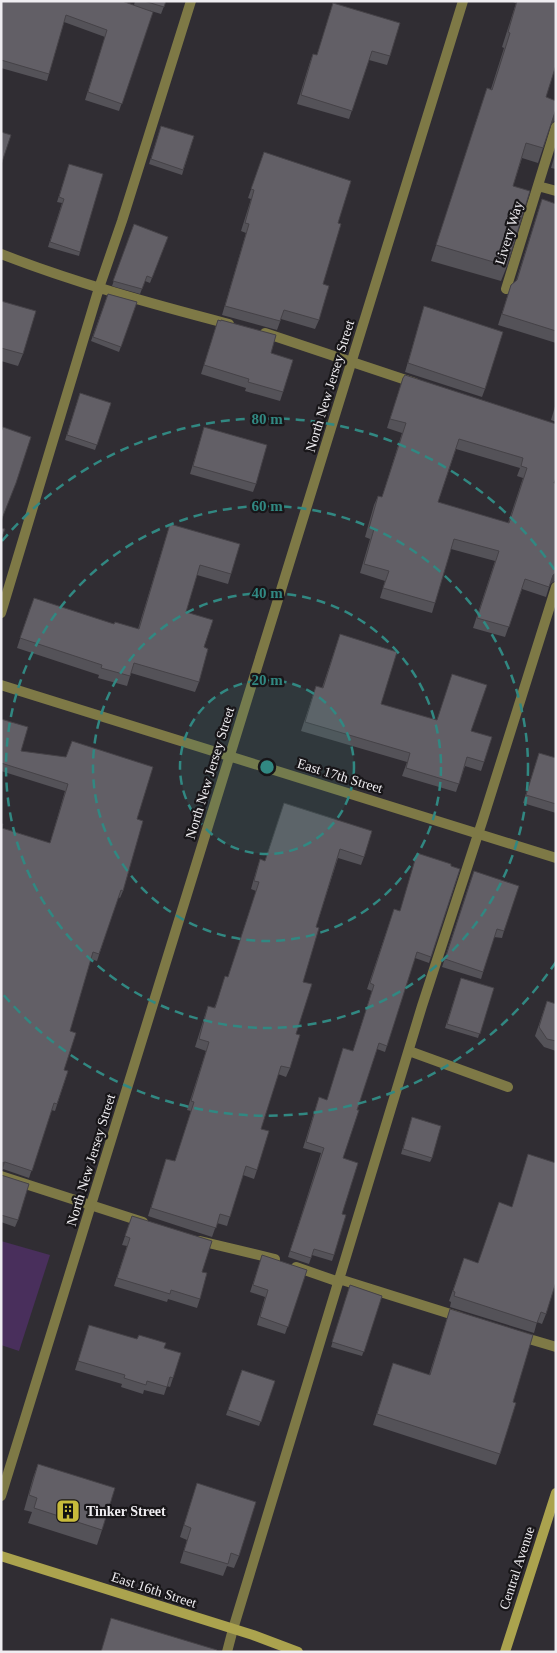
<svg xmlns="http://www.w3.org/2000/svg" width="557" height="1653" font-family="'Times New Roman',serif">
  <rect width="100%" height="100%" fill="#302d33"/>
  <path fill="#492f5c" d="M1,1241L50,1255L19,1351L1,1345Z"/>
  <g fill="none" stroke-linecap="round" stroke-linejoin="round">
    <path stroke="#7e7946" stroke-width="10" d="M1,254C76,283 152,304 229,324
      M265,333L415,383
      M1,613L99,288L122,221L191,1
      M409,1051L508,1087
      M1,1176L143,1222
      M200,1241L275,1259
      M296,1267L339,1282
      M339,1279L460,1317
      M519,1336L556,1347
      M227,1652L233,1629L422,1006L483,819L556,587"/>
    <path stroke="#7e7946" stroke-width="10" d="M538,186L556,191
      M506,289L556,127
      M1,685L556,858
      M1,1496L463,1"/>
    <path stroke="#aba34e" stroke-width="10" d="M1,1556L253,1635L298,1652
      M505,1652L556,1493"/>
  </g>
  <path fill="#545258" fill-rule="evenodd" d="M1,1L134,5L135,1H166L161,14L148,10L153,12L119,111L85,100L105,37L64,22L47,81L1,68Z
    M510,1H556L546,97L556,101V121L555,120L551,124L538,163L522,158L513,186L507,266L501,281L431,261L482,103L487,88L491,89L504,48L502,47L516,3Z
    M333,3L390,56L387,65L369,60L349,119L297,104L310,62L313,54L317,55Z
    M161,126L194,136L182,175L149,164Z
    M556,151V169L551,168Z
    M264,152L338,223L323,284L319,320L315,329L281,319L277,330L222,315L246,233L241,231L251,199L248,198Z
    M69,164L80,252L79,256L48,247L62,203L57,202Z
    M542,199L556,204V343L498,325L511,285L516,281Z
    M134,224L168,237L150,283L145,281L140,294L112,286Z
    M108,294L137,302L119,352L91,341Z
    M1,301L23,354L18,366L1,361Z
    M424,306L485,389L482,397L405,372Z
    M218,320L271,353L283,392L280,401L245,391L246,388L201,374Z
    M403,378L556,424L554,483H556V580L550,584L546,597L522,589L505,637L473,628L495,561L451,549L432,613L380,598L385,581L360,573L370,539L365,537L374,505L378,496L382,497L402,433L387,428ZM456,449L520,468L517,476L523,478L508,523L438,502Z
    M80,393L111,403L95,450L65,440Z
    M556,403V422L551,420Z
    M204,427L256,484L253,492L190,474Z
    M170,524L231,574L228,584L197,575L186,612L204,647L199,682L195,692L131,673L127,686L98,678L99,675L17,648L30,608L138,629Z
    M340,634L381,704L471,731L484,762L481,771L465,766L456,792L402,776L407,762L301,731L316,686L322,688Z
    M1,719L21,751L137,819L123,891L120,898L118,897L97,961L91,959L70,1031L64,1070L68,1071L55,1111L51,1110L29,1178L3,1169L1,1170V824L2,828L50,843L65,791L1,771Z
    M539,753L556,758V813L523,803Z
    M284,803L364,857L361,865L338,858L316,927L303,982L296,1034L290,1068L286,1077L278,1074L261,1129L257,1170L254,1179L243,1175L227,1226L217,1223L212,1237L148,1216L166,1159L175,1161L191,1111L187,1110L206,1051L195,1047L205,1015L208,1006L214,1008L228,977L256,891L251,889L257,868L260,859L265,861Z
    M451,866L460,869L429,963L415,958L385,1052L377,1049L357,1110L343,1158L342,1214L334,1255L332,1261L312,1255L309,1264L288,1257L321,1153L303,1148L317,1103L327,1100L353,1051L372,991L367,989L392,915L399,911Z
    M471,879L504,931L502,938L494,937L481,979L442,967Z
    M461,978L494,988L478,1038L445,1028Z
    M547,1001L556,1004V1051L544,1047L535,1036Z
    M412,1117L432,1158L430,1162L401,1154Z
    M528,1154L546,1314L542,1324L537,1322L534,1333L450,1307L451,1302L449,1301L464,1258L478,1263L512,1207Z
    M1,1175L18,1220L15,1227L1,1222Z
    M132,1216L202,1272L200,1299L197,1308L168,1299L167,1302L114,1286L127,1246L122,1245Z
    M260,1262L307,1270L285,1334L257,1325L265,1297L250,1292Z
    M350,1285L382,1296L362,1356L331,1347Z
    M450,1309L513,1402L500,1454L496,1465L373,1425L393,1363L429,1375Z
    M89,1325L164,1348L173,1378L170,1387L167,1386L164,1395L144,1390L143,1394L121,1387L122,1384L75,1370Z
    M242,1370L275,1381L259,1426L226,1415Z
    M38,1464L102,1530L97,1545L28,1523L32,1512L24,1510L33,1478Z
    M197,1483L239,1556L234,1568L227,1566L223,1576L180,1563L187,1540L180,1537Z"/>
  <path fill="#454247" d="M556,109V118L555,120L549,125Z
    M556,573L555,580L550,584L553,575Z
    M5,1162L3,1169L1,1170V1163Z"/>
  <path fill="#625f66" stroke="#454247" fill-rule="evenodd" d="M1,1H122L153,12L122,104L88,92L107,30L66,15L49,74L1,60Z
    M144,1H166L164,7Z
    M517,1H556V65L546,97L556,101V109L543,148L526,143L513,186L530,191L507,266L436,245L487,88L492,90L510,33L508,32Z
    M333,3L400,23L390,56L372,51L352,111L301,95L313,54L317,55Z
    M161,126L194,136L183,170L151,159Z
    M1,132L11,135L1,165Z
    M264,152L351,181L338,223L341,224L323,284L329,286L319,320L284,310L280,321L225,306L249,224L245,223L254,190L251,189Z
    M69,164L103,174L80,252L50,242L64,199L59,197Z
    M542,199L556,204V331L502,314L511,285L517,280Z
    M134,224L168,237L152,278L147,276L142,289L113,281Z
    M108,294L137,302L121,347L93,337Z
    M1,301L36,311L23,354L1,348Z
    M424,306L503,332L485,389L408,363Z
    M218,320L221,321V320L276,335L271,353L293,360L283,392L248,382L249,379L204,365Z
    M405,375L556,424V478L554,483H556V573L553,575L549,587L525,579L509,627L477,618L499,551L454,539L435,603L383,588L389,571L364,564L374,529L369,528L378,496L382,497L406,423L390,419L403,378ZM459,439L523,458L521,466L527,468L509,523L438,502Z
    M80,393L111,403L97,445L67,435Z
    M3,427L31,437L16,483L1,521V432Z
    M204,427L267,445L256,484L193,466Z
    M170,524L240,544L231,574L200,565L186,612L213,620L204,647L208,649L199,682L134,663L130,676L101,668L102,665L20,638L34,598L114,624L115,622L139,629Z
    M1,528L5,529L1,539Z
    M340,634L397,652L381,704L437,720L452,674L487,685L471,731L492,737L484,762L467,757L459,784L406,768L410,753L305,722L316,686L323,688Z
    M1,719L28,727L21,751L66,757L72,741L153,767L137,819L143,821L123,891L121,890L99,954L93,952L70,1031L76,1033L64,1070L68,1071L57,1104L54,1103L32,1171L5,1162L1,1163V824H3L2,828L50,843L68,784L1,763Z
    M539,753L556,758V804L526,795Z
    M284,803L372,831L364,857L340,849L316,927L319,928L303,982L312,984L296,1034L300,1035L290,1068L281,1066L261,1129L269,1131L257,1170L246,1166L230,1217L220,1214L216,1228L151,1208L166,1159L175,1161L194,1102L191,1101L209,1042L199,1039L208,1006L215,1008L225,976L228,977L259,882L254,881L260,859L265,861Z
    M417,853L451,864V866L460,869L431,957L417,952L387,1046L379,1043L357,1110H359L343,1158L358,1163L342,1214L346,1215L334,1255L314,1249L311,1258L290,1251L324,1148L306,1142L319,1097L327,1100L343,1048L353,1051L374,985L370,983L394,909L400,911Z
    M474,871L519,886L504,931L497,929L483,972L445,959Z
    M461,978L494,988L480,1034L447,1024Z
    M547,1001L556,1004V1041L547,1039L539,1027Z
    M412,1117L441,1126L432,1158L403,1149Z
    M528,1154L556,1163V1282L546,1314L541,1312L537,1323L454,1296L455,1292L453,1291L464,1258L478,1263L499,1202L512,1207Z
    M1,1175L29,1184L18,1220L1,1215Z
    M132,1216L212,1241L202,1272L207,1273L200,1299L171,1290L170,1294L117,1278L130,1238L125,1236Z
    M262,1255L307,1270L288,1327L260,1317L268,1290L253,1285Z
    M350,1285L382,1296L364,1352L332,1342Z
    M450,1309L533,1335L513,1402L516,1403L500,1454L377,1414L393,1363L430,1375Z
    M89,1325L137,1339L139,1335L166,1343L164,1348L181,1353L173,1378L170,1377L167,1387L147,1381L146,1385L124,1378L125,1375L78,1361Z
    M242,1370L275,1381L261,1422L228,1410Z
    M38,1464L115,1488L102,1530L34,1508L37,1498L29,1495Z
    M197,1483L256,1502L239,1556L231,1553L228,1564L184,1551L191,1528L184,1525Z
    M111,1618L217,1650L216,1652H101Z"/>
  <circle cx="267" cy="767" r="87" fill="#318882" fill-opacity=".12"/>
  <g fill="none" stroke="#318882" stroke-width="2.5" stroke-dasharray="9 6">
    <circle cx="267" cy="767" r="87"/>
    <circle cx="267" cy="767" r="174"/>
    <circle cx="267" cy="767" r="261"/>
    <path d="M556 962A348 348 0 0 1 2 993M2 541A348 348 0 0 1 556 572"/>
  </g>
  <defs>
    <g id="building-square" transform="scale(1.25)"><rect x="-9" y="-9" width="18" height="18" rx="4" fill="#c8bb3b" stroke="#181619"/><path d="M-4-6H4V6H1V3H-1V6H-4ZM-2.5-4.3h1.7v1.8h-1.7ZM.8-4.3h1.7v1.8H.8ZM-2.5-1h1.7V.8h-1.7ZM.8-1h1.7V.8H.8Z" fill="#111"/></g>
  </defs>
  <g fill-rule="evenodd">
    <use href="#building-square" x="68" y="1511"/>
  </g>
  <g text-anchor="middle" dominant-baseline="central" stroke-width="4.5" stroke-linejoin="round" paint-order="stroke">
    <g font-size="14" fill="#efedf1" stroke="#181619">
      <text transform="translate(509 233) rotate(-73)">Livery Way</text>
      <text transform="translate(330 386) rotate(-73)">North New Jersey Street</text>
      <text transform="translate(210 773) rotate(-73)">North New Jersey Street</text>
      <text transform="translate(340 776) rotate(17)">East 17th Street</text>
      <text transform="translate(91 1160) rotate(-73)">North New Jersey Street</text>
      <text transform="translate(517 1568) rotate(-72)">Central Avenue</text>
      <text transform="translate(154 1590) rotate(18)">East 16th Street</text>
    </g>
    <g font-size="14" font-weight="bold" fill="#efedf1" stroke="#181619" text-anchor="start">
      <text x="86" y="1511">Tinker Street</text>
    </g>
  </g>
  <circle cx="267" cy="767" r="8" fill="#318882" stroke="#181619" stroke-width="2.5"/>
  <g font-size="15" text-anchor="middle" font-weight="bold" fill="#318882" stroke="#181619" stroke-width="4.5" stroke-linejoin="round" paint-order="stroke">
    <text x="267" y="424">80 m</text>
    <text x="267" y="511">60 m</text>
    <text x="267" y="598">40 m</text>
    <text x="267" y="685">20 m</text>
  </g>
  <rect width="557" height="1653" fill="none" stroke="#efedf1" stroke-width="5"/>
</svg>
